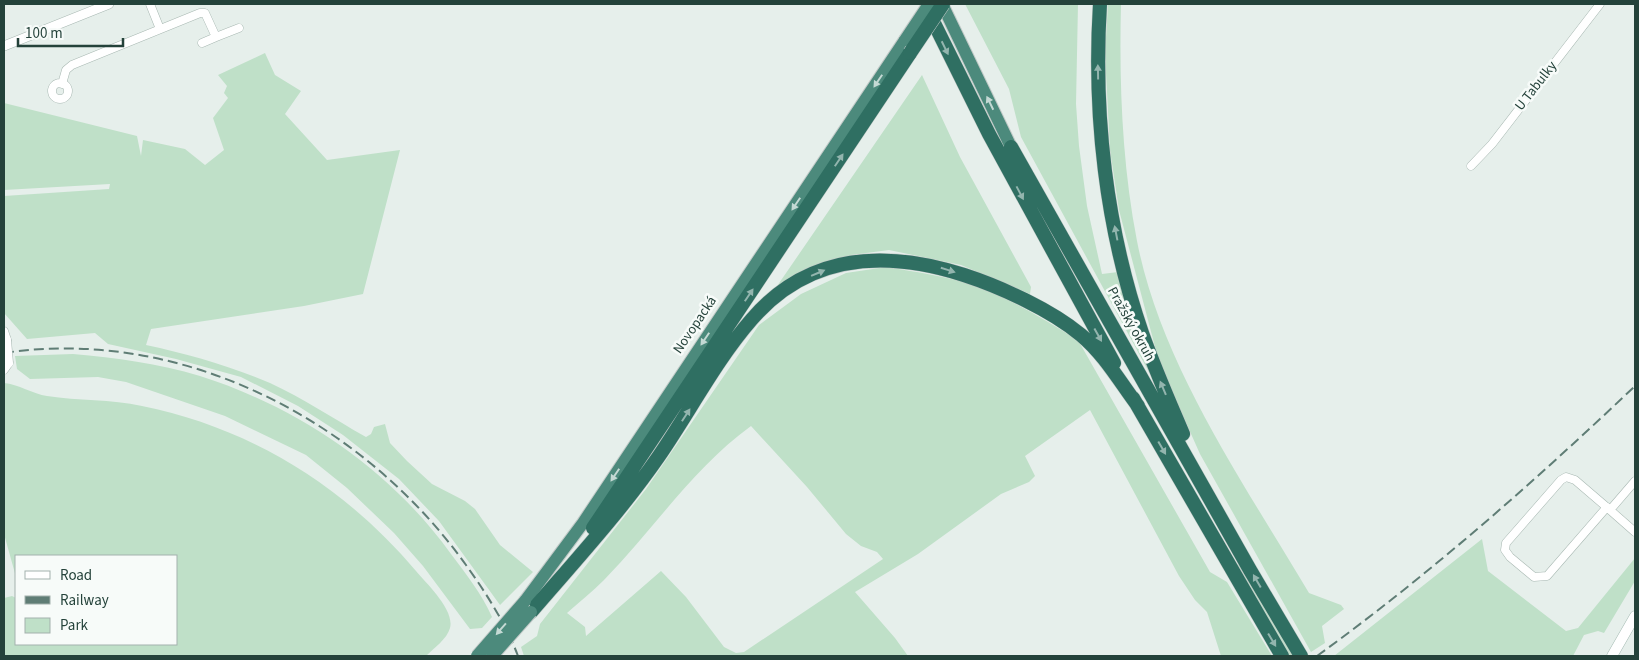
<svg xmlns="http://www.w3.org/2000/svg" width="1639" height="660" font-family="'Source Sans 3',sans-serif">
  <rect width="100%" height="100%" fill="#e6efeb"/>
  <path fill="#bfe0c8" fill-rule="evenodd" d="M965,4H1078L1076,104L1079,146L1087,206L1102,274L1118,272L1150,374L1021,137L1009,89Z
    M1108,4H1121C1119,83 1122,163 1137,241C1161,365 1245,485 1309,593L1341,605L1344,609L1322,626L1325,643L1311,652L1200,454L1159,362L1119,210L1110,150L1105,54Z
    M265,53L275,75L301,91L285,114L327,160L400,150L363,294L304,306L151,329L146,345C188,354 230,366 270,383C303,398 334,419 366,437L371,434L374,427L385,424L390,443L407,461L432,484L465,501L475,509L500,545L533,572L500,605L439,521L399,479L343,435L298,406L241,377L176,359L108,344L95,333L27,339L4,313V196L109,189L110,184L4,190V103L137,136L141,156L143,140L185,149L205,165L224,150L213,118L228,98L224,93L227,86L218,75Z
    M922,75L960,157L1031,287L1030,294L961,265L889,250L851,255L823,264L773,292Z
    M886,267C916,272 947,276 976,286C1011,299 1045,320 1078,340L1210,572L1227,582L1272,656H1221L1207,612L1195,600L1179,576L1090,410L1025,456L1035,476L1029,482L1001,494L918,554L855,592L895,638L908,656H524L521,647L537,636L540,624L646,489L759,325L801,294L846,273ZM751,426L807,487L846,534L861,546L877,552L883,559L744,652L736,653L724,647L686,597L661,571L586,636L585,627L567,613C579,602 592,592 604,580C654,529 693,468 751,426Z
    M73,354C116,358 158,363 200,376C298,407 391,470 451,554C466,574 482,594 492,617L482,628L470,629L423,566L394,533L347,488L306,455L225,416L126,382L98,377L30,379L17,369L15,356Z
    M4,383C18,384 33,394 47,396C78,401 111,399 142,406C251,428 344,486 416,571C426,583 455,610 450,628C447,639 434,648 426,656H4V598L12,596L16,598V644H176V556H16V577L4,534Z
    M1482,539L1488,571L1566,631L1578,628L1635,558V581L1604,633L1598,631L1584,635L1573,656H1334Z
    M1239,564H1241L1295,656H1287L1236,565Z"/>
  <g fill="none" stroke-linecap="round" stroke-linejoin="round">
    <g stroke="#a8b8b2" stroke-width="9">
      <path id="minor" d="M150,4L160,29
        M202,43L216,37
        M52 91a8 8 0 1 1 16 0a8 8 0 1 1-16 0Z
        M62,84L66,70L72,65L200,13H205L216,37L239,28
        M1471,166L1492,144L1600,4
        M4,331L7,340
        M4,370L9,363
        M1635,481L1610,510L1635,532
        M1607,507L1547,576L1534,577L1510,557L1505,550L1506,543L1561,480L1566,477L1575,480L1610,510"/>
    </g>
    <g stroke="#a8b8b2" stroke-width="10">
      <path id="tertiary" d="M4,46L109,4"/>
    </g>
    <g stroke="#a4bbb3" stroke-width="11">
      <path id="secondary" d="M1612,656L1635,616"/>
    </g>
    <g stroke="#c2cac8" stroke-width="14">
      <path id="trunk" d="M942,4L1011,147
        M525,601L583,523L905,40"/>
    </g>
    <g stroke="#c2cac8" stroke-width="15">
      <path id="motorway" d="M1100,4C1093,114 1106,228 1142,333C1154,367 1169,401 1183,434
        M928,11L989,134L1114,363
        M1011,147L1250,570L1301,656
        M1133,398L1282,656
        M593,528L910,53
        M531,612C575,561 621,511 659,456C690,411 716,360 752,319C809,253 886,250 964,275C1001,287 1051,310 1081,335C1104,354 1120,382 1138,406"/>
    </g>
    <use href="#minor" stroke="#fff" stroke-width="8"/>
    <use href="#tertiary" stroke="#fff" stroke-width="9"/>
    <use href="#secondary" stroke="#fff" stroke-width="10"/>
    <use href="#trunk" stroke="#4c8a7c" stroke-width="12"/>
    <use href="#motorway" stroke="#2f6f62" stroke-width="14"/>
    <path stroke="#5f7d75" stroke-width="2" stroke-dasharray="10 5" stroke-linecap="butt" d="M4,353C182,326 363,421 466,565C486,593 506,624 518,656
      M1317,656C1430,574 1534,482 1635,386"/>
    <g stroke="#a8b8b2" stroke-width="9" stroke-linecap="butt">
      <path id="minor-bridge" d="M7,340L9,363"/>
    </g>
    <g stroke="#c2cac8" stroke-width="14" stroke-linecap="butt">
      <path id="trunk-bridge" d="M905,40L929,4
        M477,656L525,601
        M492,656L531,612"/>
    </g>
    <g stroke="#c2cac8" stroke-width="15" stroke-linecap="butt">
      <path id="motorway-bridge" d="M910,53L943,4"/>
    </g>
    <use href="#minor-bridge" stroke="#fff" stroke-width="8"/>
    <use href="#trunk-bridge" stroke="#4c8a7c" stroke-width="12"/>
    <use href="#motorway-bridge" stroke="#2f6f62" stroke-width="14"/>
  </g>
  <defs><path id="oneway-solid" d="M-6-.8H1V-3.2L6.5 0L1 3.2V.8H-6Z" transform="scale(1.25)"/></defs>
  <g fill="#93b5ae">
    <use href="#oneway-solid" transform="translate(945 48) rotate(64)"/>
    <use href="#oneway-solid" transform="translate(1098 72) rotate(-91)"/>
    <use href="#oneway-solid" transform="translate(839 160) rotate(-56)"/>
    <use href="#oneway-solid" transform="translate(1020 193) rotate(62)"/>
    <use href="#oneway-solid" transform="translate(1116 233) rotate(-101)"/>
    <use href="#oneway-solid" transform="translate(948 270) rotate(17)"/>
    <use href="#oneway-solid" transform="translate(818 273) rotate(-23)"/>
    <use href="#oneway-solid" transform="translate(749 295) rotate(-56)"/>
    <use href="#oneway-solid" transform="translate(1098 335) rotate(61)"/>
    <use href="#oneway-solid" transform="translate(1163 388) rotate(-113)"/>
    <use href="#oneway-solid" transform="translate(686 415) rotate(-57)"/>
    <use href="#oneway-solid" transform="translate(1162 448) rotate(60)"/>
    <use href="#oneway-solid" transform="translate(1257 581) rotate(-120)"/>
    <use href="#oneway-solid" transform="translate(1272 640) rotate(59)"/>
  </g>
  <g fill="#c4d9d4">
    <use href="#oneway-solid" transform="translate(878 81) rotate(124)"/>
    <use href="#oneway-solid" transform="translate(990 103) rotate(-116)"/>
    <use href="#oneway-solid" transform="translate(796 204) rotate(124)"/>
    <use href="#oneway-solid" transform="translate(705 339) rotate(124)"/>
    <use href="#oneway-solid" transform="translate(615 475) rotate(124)"/>
    <use href="#oneway-solid" transform="translate(501 629) rotate(131)"/>
  </g>
  <g text-anchor="middle" dominant-baseline="central" stroke-width="5" stroke-linejoin="round" paint-order="stroke">
    <g font-size="14" fill="#24423a" stroke="#f7fbf9">
      <text transform="translate(1536 86) rotate(-52)">U Tabulky</text>
      <text transform="translate(1131 324) rotate(61)">Pražský okruh</text>
      <text transform="translate(695 325) rotate(-56)">Novopacká</text>
    </g>
  </g>
  <rect width="1639" height="660" fill="none" stroke="#24423a" stroke-width="10"/>
  <rect x="15" y="555" width="162" height="90" fill="#f7fbf9" stroke="#a3b1ad"/>
  <rect x="25" y="571" width="25" height="8" fill="#ffffff" stroke="#a3b1ad"/>
  <text x="60" y="580" font-size="15" fill="#24423a">Road</text>
  <rect x="25" y="596" width="25" height="8" fill="#5f7d75" stroke="#a3b1ad"/>
  <text x="60" y="605" font-size="15" fill="#24423a">Railway</text>
  <rect x="25" y="618" width="25" height="15" fill="#bfe0c8" stroke="#a3b1ad"/>
  <text x="60" y="630" font-size="15" fill="#24423a">Park</text>
  <path d="M18 38v8h105v-8" fill="none" stroke="#24423a" stroke-width="2.5"/>
  <text x="25" y="38" font-size="15" fill="#24423a" stroke="#f7fbf9" stroke-width="4" paint-order="stroke">100 m</text>
</svg>
